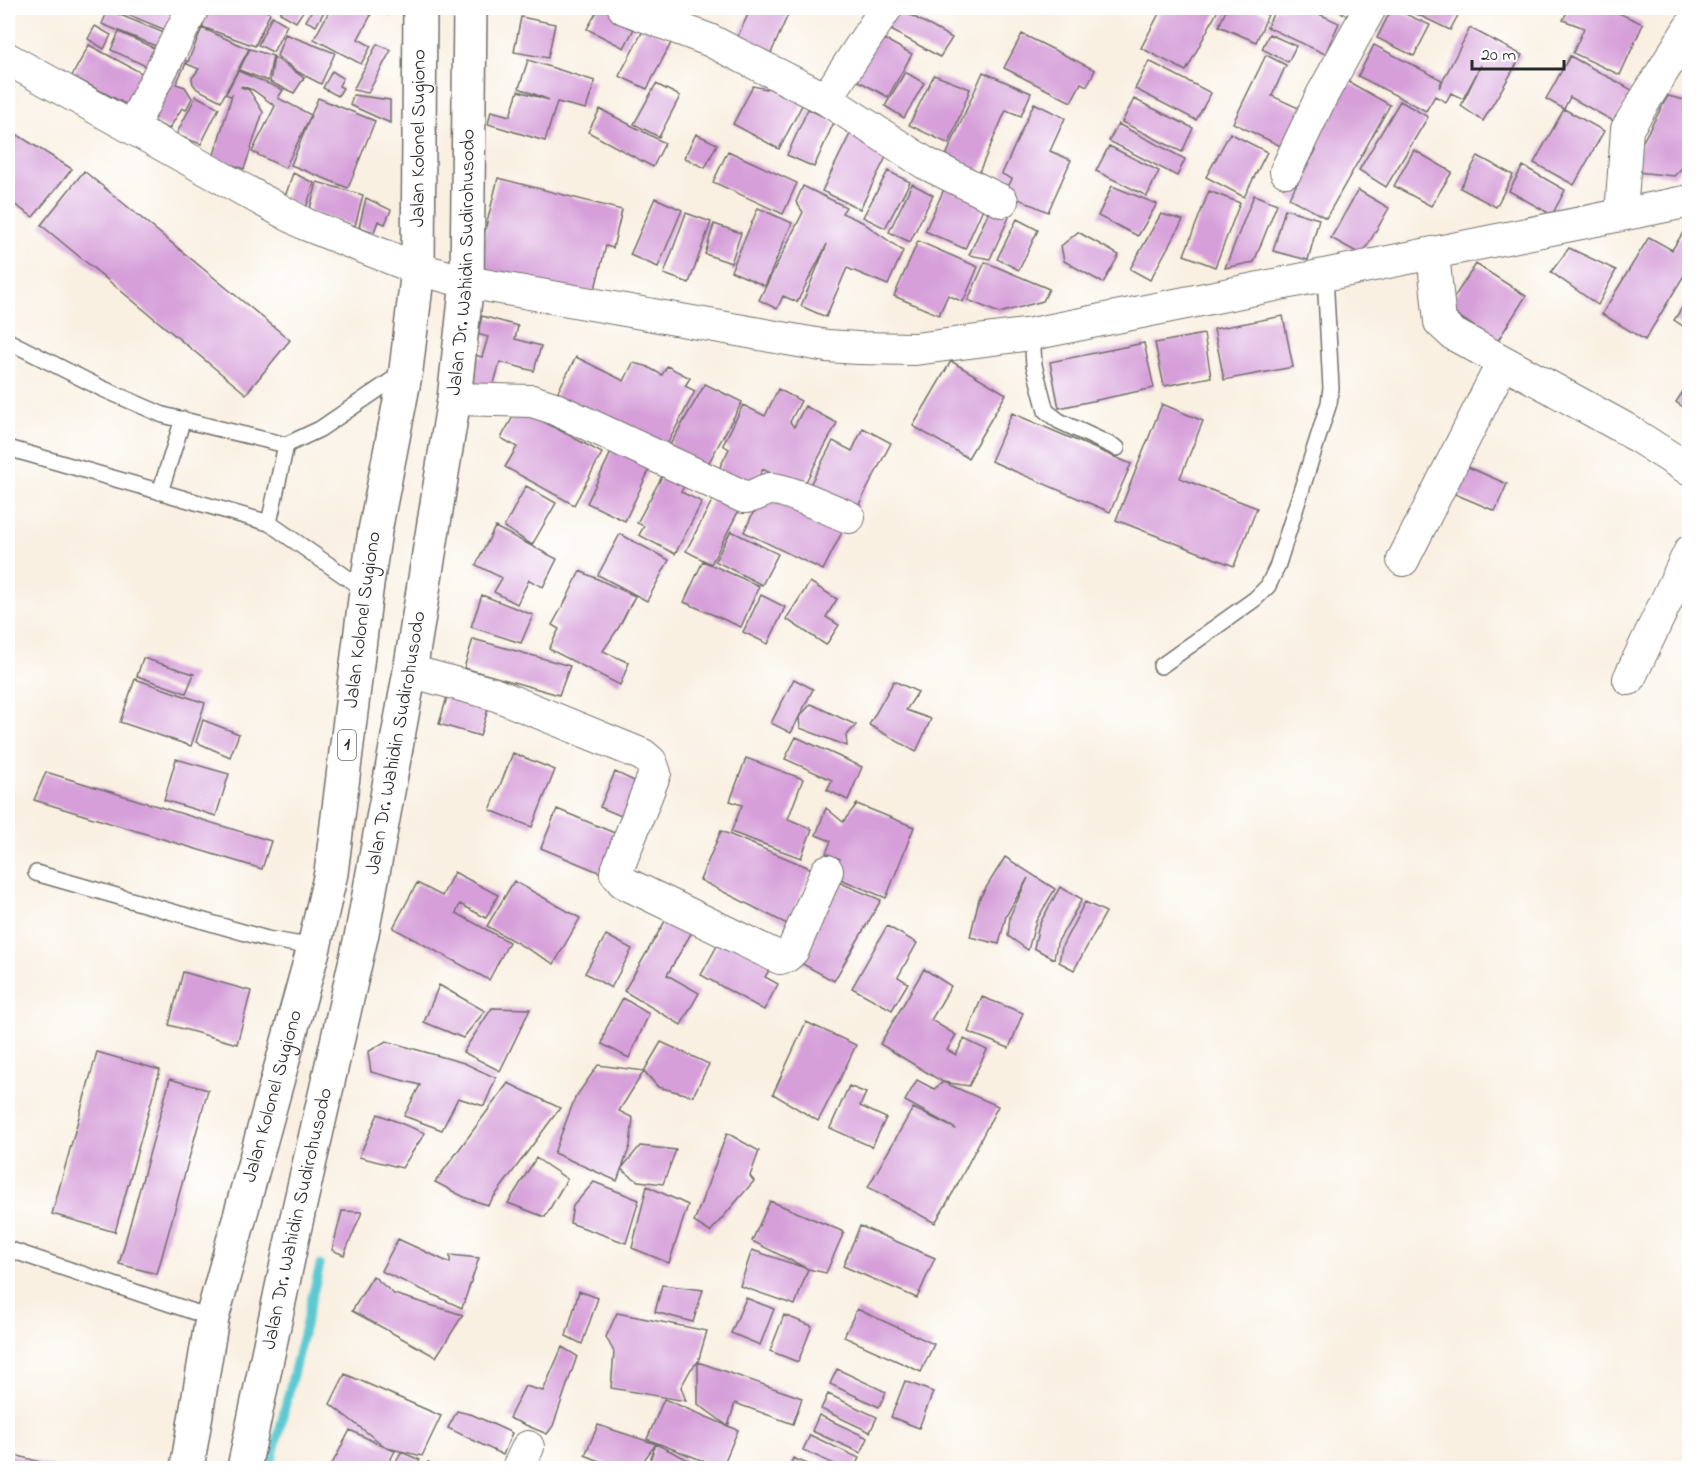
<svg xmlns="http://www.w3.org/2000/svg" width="1697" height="1476" font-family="'Indie Flower',sans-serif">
  <rect width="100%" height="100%" fill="#fff"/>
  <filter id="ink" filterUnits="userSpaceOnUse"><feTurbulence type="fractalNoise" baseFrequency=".0167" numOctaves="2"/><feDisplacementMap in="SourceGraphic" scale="12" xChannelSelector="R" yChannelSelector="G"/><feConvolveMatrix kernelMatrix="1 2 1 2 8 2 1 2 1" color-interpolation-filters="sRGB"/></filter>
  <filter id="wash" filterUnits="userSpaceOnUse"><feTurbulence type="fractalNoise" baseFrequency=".008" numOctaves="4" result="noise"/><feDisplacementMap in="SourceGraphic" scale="24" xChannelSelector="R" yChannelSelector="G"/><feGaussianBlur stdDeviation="1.35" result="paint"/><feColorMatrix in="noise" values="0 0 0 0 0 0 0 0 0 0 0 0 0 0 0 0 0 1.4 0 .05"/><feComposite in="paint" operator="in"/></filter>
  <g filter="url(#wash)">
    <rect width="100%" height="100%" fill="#f9f0e2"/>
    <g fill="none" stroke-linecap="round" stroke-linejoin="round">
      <path stroke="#5cc9d2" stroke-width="9" d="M270,1468L320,1265"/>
    </g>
    <g id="blocks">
      <path fill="#d69fd9" d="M112,8H158L181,17L173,33Z
        M197,8H261L270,13L255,46L189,22Z
        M283,8H305L296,22L280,13Z
        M313,8H326L316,26L306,21Z
        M331,8H356L371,15L358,39L371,46L361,64L314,39Z
        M371,8H392L388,15Z
        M599,8H608L637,23L624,48L587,29Z
        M666,8H695L686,27Z
        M751,8H791L771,53L737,38Z
        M898,8L952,38L940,57L882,25Z
        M1162,8H1219L1186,71L1141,48Z
        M1227,8H1252L1268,15L1256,42L1219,26Z
        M1276,8H1306L1339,23L1325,54L1267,27Z
        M1332,8H1361L1355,19Z
        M1392,8L1430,25L1414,56L1377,38Z
        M1404,8H1462L1450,30Z
        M1569,8H1608L1643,24L1620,75L1573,53L1584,28L1563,20Z
        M108,10L169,35L163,49L102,24Z
        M272,16L287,25L273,52L258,45Z
        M521,17L555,24L548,58L514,52Z
        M95,26L111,35L104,49L88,39Z
        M645,27L672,41L647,89L619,76Z
        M202,28L249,49L221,101L197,89L193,84L192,78L199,69L187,64Z
        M1470,28L1522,55L1483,121L1461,106L1481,65L1463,99L1451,93L1446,102L1435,96L1426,111L1358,76L1374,45L1442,80L1439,88Z
        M119,32L156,49L148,67L111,50Z
        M873,33L912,54L888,97L849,76Z
        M285,34L335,53L321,84L298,72L277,56Z
        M1022,34L1095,70L1087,86L1081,83L1071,102L1004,68Z
        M1269,34L1296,46L1288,62L1262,49Z
        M377,44L391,50L368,93L353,90Z
        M89,45L151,78L135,109L72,76Z
        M250,49L273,56L268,81L239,70Z
        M174,55L187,61L176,84L185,87L192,98L186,110L182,108L169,129L146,118Z
        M1266,55L1286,65L1272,96L1307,112L1289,150L1233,123Z
        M1570,56L1632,90L1615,122L1570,97L1564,109L1546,99Z
        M274,57L304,78L294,93L270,82Z
        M528,60L595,81L586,109L557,102L545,141L488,124L491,111L510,116L518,91L549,100L519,88Z
        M1149,61L1211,93L1196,120L1135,89Z
        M238,71L283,90L278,98L311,115L285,168L252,152L275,106L253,90L242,86L241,87L249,90L263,112L244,169L213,158L232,95L230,96L226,94Z
        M332,71L343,78L339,86L343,88L338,96L323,88Z
        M905,72L924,83L904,118L885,106Z
        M983,72L1031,93L1021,116L1006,110L979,172L945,158Z
        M774,74L802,105L779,149L733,124L753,86L766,89Z
        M934,75L970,89L949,144L909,125Z
        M1342,78L1390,105L1326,218L1289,198L1316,150L1305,144Z
        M656,84L680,96L659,137L634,124Z
        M353,95L390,100V123L350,105Z
        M196,96L219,108L201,144L176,135Z
        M1668,96L1689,101V170L1683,167L1674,176L1637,172L1628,168Z
        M318,98L375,121L348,188L291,165Z
        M1134,99L1193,128L1182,152L1122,122Z
        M1400,101L1428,117L1386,187L1359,170Z
        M1034,103L1065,118L1050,151L1071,160L1048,212L1005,193L1012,179L1002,174Z
        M600,109L665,143L653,167L588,132Z
        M808,109L834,122L814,167L787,155Z
        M1564,109L1604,131L1574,185L1534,163Z
        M1118,124L1185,159L1177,176L1109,141Z
        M8,129L72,169L33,217L8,200Z
        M852,130L890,149L860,209L822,191Z
        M1230,133L1267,152L1244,197L1206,177Z
        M696,134L717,144L705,168L684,158Z
        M1109,146L1159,171L1147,196L1096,171Z
        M1414,150L1452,172L1431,206L1394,186Z
        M728,151L797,183L783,214L713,182Z
        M1478,156L1513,175L1496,207L1460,188Z
        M1523,166L1565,190L1552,215L1509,191Z
        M84,171L290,340L246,394L41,225Z
        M888,171L910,182L885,228L863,217Z
        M293,173L314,183L306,208L284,200Z
        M498,178L622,210L613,248L606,246L593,296L476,267Z
        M317,182L363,195L355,226L309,212Z
        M912,184L933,195L910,242L889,232Z
        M803,186L846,207L842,213L862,222L903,251L888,285L847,268L826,317L801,306L827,244L797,302L783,296L777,309L759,300L803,212L796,202Z
        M1112,186L1157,204L1138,236L1098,216Z
        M945,187L985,204L965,249L925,231Z
        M1358,190L1389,208L1362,255L1331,238Z
        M1209,191L1240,203L1215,267L1184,255Z
        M1254,195L1277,204L1254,262L1225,268Z
        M366,198L391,210L385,224L378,221L374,232L359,227Z
        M655,198L682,210L658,267L630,255Z
        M991,207L1010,215L990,259L969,255Z
        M758,208L792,223L765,286L731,271Z
        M1285,209L1319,219L1308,260L1273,251Z
        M686,213L711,222L689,283L664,274Z
        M1161,214L1183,220L1150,280L1130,269Z
        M1017,219L1038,230L1019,270L997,259Z
        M1689,223V267L1645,340L1602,314L1649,237L1672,250Z
        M714,224L741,233L731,263L705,254Z
        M1078,232L1119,255L1103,283L1064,261L1061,246Z
        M918,241L978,267L963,302L948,295L939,315L894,296Z
        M1569,248L1616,270L1598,305L1551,272Z
        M985,262L1049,289L1043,301L999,313L968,300Z
        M1476,264L1526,296L1497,342L1447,308Z
        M1689,297V330L1674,320Z
        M482,316L518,326L515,339L541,346L534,371L500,362L491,394L466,386L475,355L482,357L488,337L477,334Z
        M1283,316L1293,367L1224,380L1214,329Z
        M1204,334L1211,377L1164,386L1155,343Z
        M1144,343L1154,388L1059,408L1050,362Z
        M576,357L624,381L633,363L646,366L662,375L667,366L690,378L685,386L695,391L661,456L555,397Z
        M951,361L1006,394L968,458L913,426Z
        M1689,382V411L1676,402Z
        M705,384L742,402L702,475L664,455Z
        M778,389L801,401L790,422L794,427L805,406L837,423L802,489L763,469L750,493L716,475L729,449L723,445L743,405L765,416Z
        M1162,404L1203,421L1180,478L1257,508L1234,566L1116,520Z
        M518,408L602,453L574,505L505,467L517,447L501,438Z
        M1012,413L1131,464L1110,512L991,461Z
        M863,428L891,443L855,512L809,487L833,441L852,451Z
        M613,448L651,466L625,521L587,503Z
        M1461,464L1507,484L1495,511L1448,491Z
        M667,467L688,478L681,492L702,502L675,554L639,535L644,526L637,523Z
        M526,486L556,503L532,545L504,527Z
        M763,492L843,530L823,570L744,532Z
        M715,495L740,508L711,564L686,551Z
        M495,527L557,559L543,587L529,580L517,604L494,592L502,578L476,565Z
        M731,531L778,554L762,585L715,561Z
        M620,534L669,560L647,601L598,575Z
        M703,561L759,586L741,627L684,602Z
        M580,571L635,596L619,627L603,651L629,663L620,685L549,649L559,629L552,625L566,600Z
        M810,582L837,599L826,617L839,625L826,645L786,619Z
        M482,595L533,615L521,643L471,627Z
        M761,595L785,607L768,644L743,632Z
        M473,639L570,666L559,695L464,668Z
        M143,658L194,674L186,693L137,676Z
        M135,679L205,703L191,746L120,722Z
        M794,679L813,689L791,733L771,723Z
        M894,681L918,692L906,710L931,719L916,752L869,725Z
        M450,687L491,699L480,736L439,724Z
        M811,704L856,725L846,736L847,746L800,728L799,717Z
        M203,720L239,734L230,757L196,742Z
        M796,737L862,767L848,800L827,790L832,780L785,759Z
        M513,753L555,770L532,827L490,810Z
        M746,758L803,779L788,819L812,829L801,858L731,832L742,805L730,801Z
        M176,759L229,774L216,816L164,800Z
        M46,772L271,841L262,869L34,800Z
        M615,772L641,784L626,818L600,807Z
        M857,804L914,827L886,898L833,876L840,859L826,853L831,841L816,835L826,808L843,822Z
        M557,809L617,834L601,873L541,848Z
        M721,831L812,869L787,924L700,880Z
        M1005,857L1055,889L1036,921L1028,950L1008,936L1010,916L1028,878L1006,916L999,944L970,937L979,899Z
        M454,872L498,895L486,918L460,904L456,913L509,942L489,980L393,928L417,883L442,896Z
        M514,881L580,918L554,964L487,926Z
        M838,882L881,900L834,981L799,962Z
        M1060,887L1082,899L1057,943L1054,959L1034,948L1039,925Z
        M1085,902L1106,912L1074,970L1059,962L1062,946Z
        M671,911L696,925L667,975L699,993L681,1025L624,991Z
        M887,926L917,943L898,977L908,983L892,1010L852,988Z
        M606,935L632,949L611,988L585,973Z
        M722,937L772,965L765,977L778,984L764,1010L701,975Z
        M924,969L951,986L931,1020L956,1035L947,1050L956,1055L964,1039L987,1050L969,1086L943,1082L998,1106L954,1191L935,1223L868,1187L913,1108L956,1129L905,1101L917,1080L934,1089L943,1082L880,1044Z
        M183,972L251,991L237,1044L169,1025Z
        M439,985L485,1011L463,1038L424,1022Z
        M982,997L1023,1013L1009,1048L968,1032Z
        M623,998L649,1014L629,1058L602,1044L606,1029Z
        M492,1008L530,1009L500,1071L463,1052Z
        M806,1022L856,1045L839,1081L818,1121L773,1094Z
        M386,1041L464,1063L496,1078L484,1106L458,1098L442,1130L404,1116L420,1085L371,1072L368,1052Z
        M661,1042L709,1064L693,1096L658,1087L644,1071L619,1111L633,1118L630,1146L617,1181L554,1153L575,1098L598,1065L644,1071Z
        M97,1052L160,1070L115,1232L52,1214Z
        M170,1079L208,1090L157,1274L119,1264Z
        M508,1083L560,1108L488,1205L466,1198L435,1182Z
        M849,1086L866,1093L860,1106L886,1118L872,1147L830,1128Z
        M378,1114L425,1133L402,1168L359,1157Z
        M727,1133L759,1151L750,1176L754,1181L710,1232L694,1222Z
        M640,1146L676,1150L663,1184L638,1181L621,1169Z
        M536,1158L567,1179L545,1217L508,1203Z
        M594,1182L639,1200L626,1243L570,1223L573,1206Z
        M647,1186L688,1205L669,1263L632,1248Z
        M770,1201L844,1232L826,1273L808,1269L752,1241Z
        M342,1211L362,1212L344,1255L332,1250Z
        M860,1226L935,1258L917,1298L843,1266Z
        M398,1239L450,1263V1255L479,1258L462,1308L381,1271Z
        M752,1250L808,1269L795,1305L740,1286Z
        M373,1276L394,1294L463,1315L436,1357L352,1311Z
        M662,1285L703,1290L693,1322L655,1312Z
        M579,1291L598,1298L582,1344L566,1336Z
        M746,1298L774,1309L760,1345L731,1333Z
        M857,1309L934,1344L921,1372L844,1337Z
        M617,1313L707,1331L698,1362L691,1369L681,1387L686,1401L611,1388L614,1352L606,1337Z
        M784,1315L812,1326L798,1362L770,1351Z
        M562,1347L577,1356L553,1426L547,1434L509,1418L525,1386L543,1391Z
        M698,1362L802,1398L793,1424L735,1403L728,1426L738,1430L722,1468H707L709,1463L647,1439L664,1399L728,1426L698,1404Z
        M837,1369L886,1392L879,1407L830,1384Z
        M345,1374L441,1416L422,1456L387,1448L395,1451L386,1468H330L350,1430L387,1448L330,1404Z
        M905,1381L933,1392L919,1428L891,1417Z
        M828,1394L877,1417L870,1432L821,1409Z
        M457,1411L473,1415L512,1433L503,1455L448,1428Z
        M819,1415L868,1438L861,1453L812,1431Z
        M598,1425L656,1444L705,1468H647L656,1444L638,1468H616L585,1455Z
        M810,1435L859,1458L854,1468H843L803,1450Z
        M401,1452L420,1460L416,1468H393Z
        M8,1453L61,1468H8Z
        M793,1458L817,1468H789Z
        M428,1462L442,1468H423Z"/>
    </g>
  </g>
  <g filter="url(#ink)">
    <use href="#blocks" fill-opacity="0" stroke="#73706b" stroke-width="1.5"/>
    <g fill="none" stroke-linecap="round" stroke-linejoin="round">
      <g stroke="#73706b" stroke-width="18">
        <path id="service" d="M1032,334L1034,365L1046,411L1059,421L1117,448
          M8,341L101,388L163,415L286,445L320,429L404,372
          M8,448L269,523L366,591
          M160,492L183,419
          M269,523L286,445
          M1161,666L1255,599L1268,586L1277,567L1329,403L1331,388L1325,275
          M36,873L267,939L314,947
          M8,1249L212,1318"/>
      </g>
      <g stroke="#73706b" stroke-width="34">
        <path id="minor" d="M624,8L709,40L826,99L925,163L1002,201
          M8,59L305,224L418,269L467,282L827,346L858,348L915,349L1032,334L1690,201
          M826,99L886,8
          M132,127L193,8
          M1286,171L1321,97L1370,8
          M1621,215L1627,129L1690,27
          M1433,253L1440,322L1453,334L1624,428L1690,470
          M454,399L532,401L551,407L744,497C755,498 761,490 771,489C784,488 834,511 849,517
          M1403,560L1503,362
          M410,671L494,694L643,755L651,762L655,773L616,873L623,882L633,887L780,958L787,956L793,950L827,871
          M1629,679L1690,551
          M518,1468L528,1447"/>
      </g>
      <g stroke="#73706b" stroke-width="36">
        <g id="trunk">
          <path id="s1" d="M187,1468L212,1318L314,947L331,873L366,591L375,531L406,370L418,269L420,8"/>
          <path id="s2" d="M244,1468L293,1235L362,933L410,671L454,399L467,282L470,8"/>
        </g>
      </g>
      <use href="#service" stroke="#fff" stroke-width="15"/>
      <use href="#minor" stroke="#fff" stroke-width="32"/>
      <use href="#trunk" stroke="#fff" stroke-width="33"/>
    </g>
  </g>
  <g text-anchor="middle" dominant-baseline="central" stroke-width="6" stroke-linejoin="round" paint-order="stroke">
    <rect fill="#fff" stroke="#6b6b6b" stroke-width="1.5" x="338" y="730" width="18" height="30" rx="4.5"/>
    <g font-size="18" font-weight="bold" fill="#2b2b2b">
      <text x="347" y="745">1</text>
    </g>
    <g font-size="20" fill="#2b2b2b" stroke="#fff">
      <text stroke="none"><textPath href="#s1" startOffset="1354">Jalan Kolonel Sugiono</textPath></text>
      <text stroke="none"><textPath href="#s2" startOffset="1227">Jalan Dr. Wahidin Sudirohusodo</textPath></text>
      <text stroke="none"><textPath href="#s1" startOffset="868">Jalan Kolonel Sugiono</textPath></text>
      <text stroke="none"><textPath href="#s2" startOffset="741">Jalan Dr. Wahidin Sudirohusodo</textPath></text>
      <text stroke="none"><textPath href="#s1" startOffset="382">Jalan Kolonel Sugiono</textPath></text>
      <text stroke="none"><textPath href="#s2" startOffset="255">Jalan Dr. Wahidin Sudirohusodo</textPath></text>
    </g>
  </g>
  <rect width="1697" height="1476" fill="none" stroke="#fff" stroke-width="30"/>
  <path d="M1472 60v9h92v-9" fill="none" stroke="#2b2b2b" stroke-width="3"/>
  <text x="1481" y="60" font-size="18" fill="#2b2b2b" stroke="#ffffff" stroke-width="4.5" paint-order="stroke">20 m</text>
</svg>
